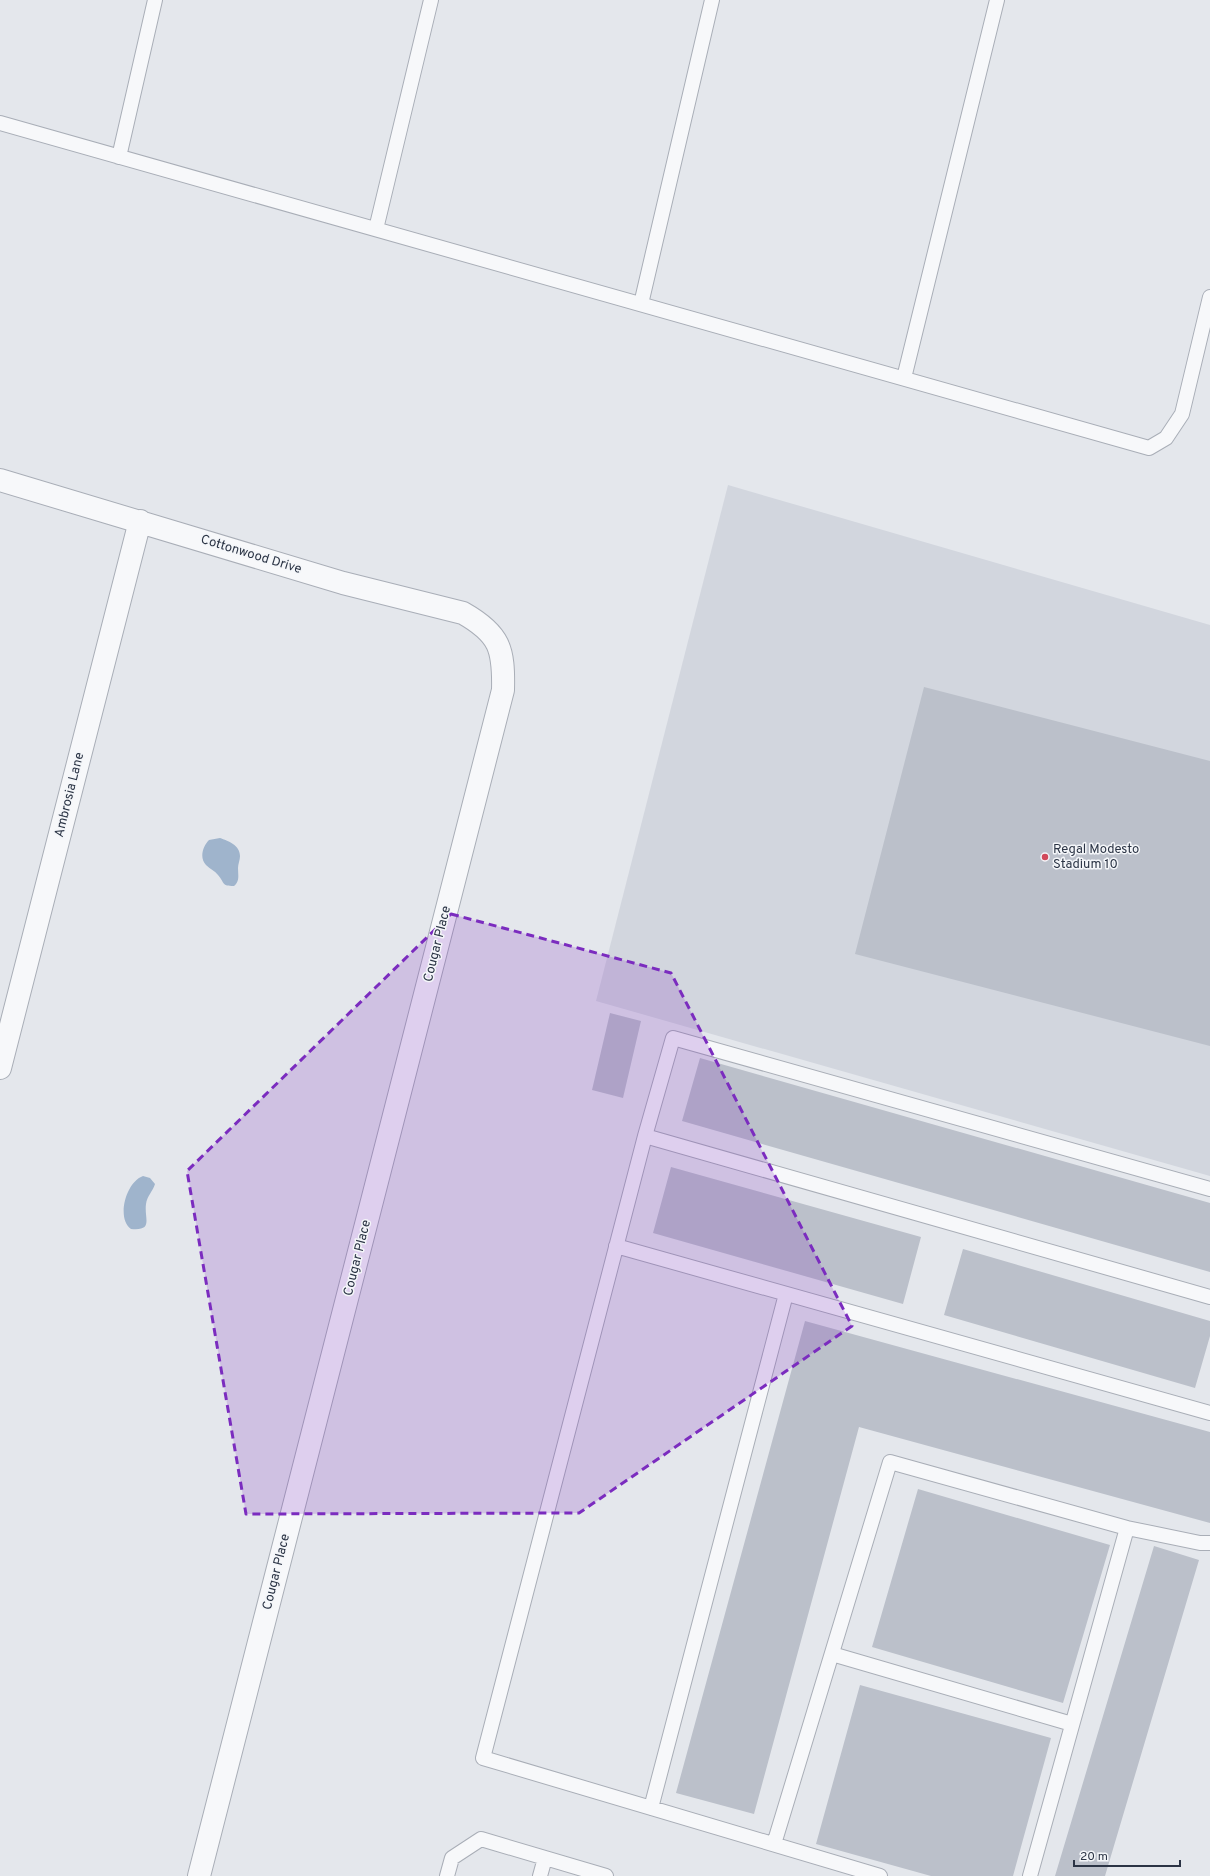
<svg xmlns="http://www.w3.org/2000/svg" width="1210" height="1876" font-family="Overpass,sans-serif">
  <rect width="100%" height="100%" fill="#e4e7ec"/>
  <path fill="#d2d6de" d="M728,485L1210,625V1176L596,1001Z"/>
  <path fill="#9fb4cc" d="M220,838C228,841 240,845 240,856C240,860 238,864 238,868C238,875 240,881 234,886C221,886 225,883 218,875C215,871 210,869 206,865C199,858 203,846 209,840Z
    M143,1176L150,1178L155,1184C153,1191 147,1196 146,1204C144,1219 154,1231 131,1229C116,1218 126,1182 143,1176Z"/>
  <path fill="#bbc0ca" d="M924,687L1210,761V1046L855,954Z
    M610,1013L641,1021L623,1098L592,1090Z
    M700,1058L1210,1203V1272L682,1121Z
    M671,1167L921,1237L903,1304L653,1233Z
    M963,1249L1210,1321V1336L1195,1388L944,1315Z
    M805,1321L1210,1432V1523L859,1427L754,1814L676,1793Z
    M918,1489L1110,1545L1063,1703L872,1647Z
    M1154,1546L1199,1560L1105,1876H1055Z
    M860,1685L1051,1738L1013,1876H931L816,1844Z"/>
  <g fill="none" stroke-linecap="round" stroke-linejoin="round">
    <g stroke="#a9aeb7" stroke-width="16">
      <path id="lane" d="M0,123L1149,448L1166,438L1182,414L1210,297
        M119,157L155,0
        M376,229L431,0
        M641,304L712,0
        M904,378L997,0
        M645,1136L483,1758L880,1876
        M1210,1189L673,1038L645,1136L1210,1297
        M616,1246L1210,1413
        M832,1654L1072,1724
        M651,1808L786,1294
        M774,1844L890,1462L1127,1528
        M447,1876L452,1858L481,1839L606,1876
        M540,1876L545,1858
        M1030,1876L1127,1528L1200,1543H1210"/>
    </g>
    <g stroke="#a9aeb7" stroke-width="24">
      <path id="street" d="M0,480L343,583L463,613C500,634 504,649 503,690L199,1876
        M0,1068L140,521"/>
    </g>
    <use href="#lane" stroke="#f7f8fa" stroke-width="14"/>
    <use href="#street" stroke="#f7f8fa" stroke-width="22"/>
  </g>
  <path fill="#7b2cbf" fill-opacity="0.2" stroke="#7b2cbf" stroke-width="3" stroke-dasharray="8 5" stroke-linejoin="round" d="M451,914L671,973L852,1326L579,1513L246,1514L187,1171Z"/>
  <circle fill="#d1495b" stroke="#f4f6f9" stroke-width="1.5" cx="1045" cy="857" r="4"/>
  <g text-anchor="middle" dominant-baseline="central" stroke-width="3" stroke-linejoin="round" paint-order="stroke">
    <g font-size="13" fill="#2b3445" stroke="#f4f6f9">
      <text transform="translate(251 555) rotate(17)">Cottonwood Drive</text>
      <text transform="translate(70 795) rotate(-76)">Ambrosia Lane</text>
      <text transform="translate(438 944) rotate(-76)">Cougar Place</text>
      <text transform="translate(358 1258) rotate(-76)">Cougar Place</text>
      <text transform="translate(277 1572) rotate(-76)">Cougar Place</text>
    </g>
    <g font-size="13" fill="#2b3445" stroke="#f4f6f9" text-anchor="start">
      <text x="1053" y="850">Regal Modesto<tspan x="1053" dy="15">Stadium 10</tspan></text>
    </g>
  </g>
  <path d="M1074 1860v6h106v-6" fill="none" stroke="#2b3445" stroke-width="2"/>
  <text x="1080" y="1860" font-size="12" fill="#2b3445" stroke="#f4f6f9" stroke-width="3" paint-order="stroke">20 m</text>
</svg>
